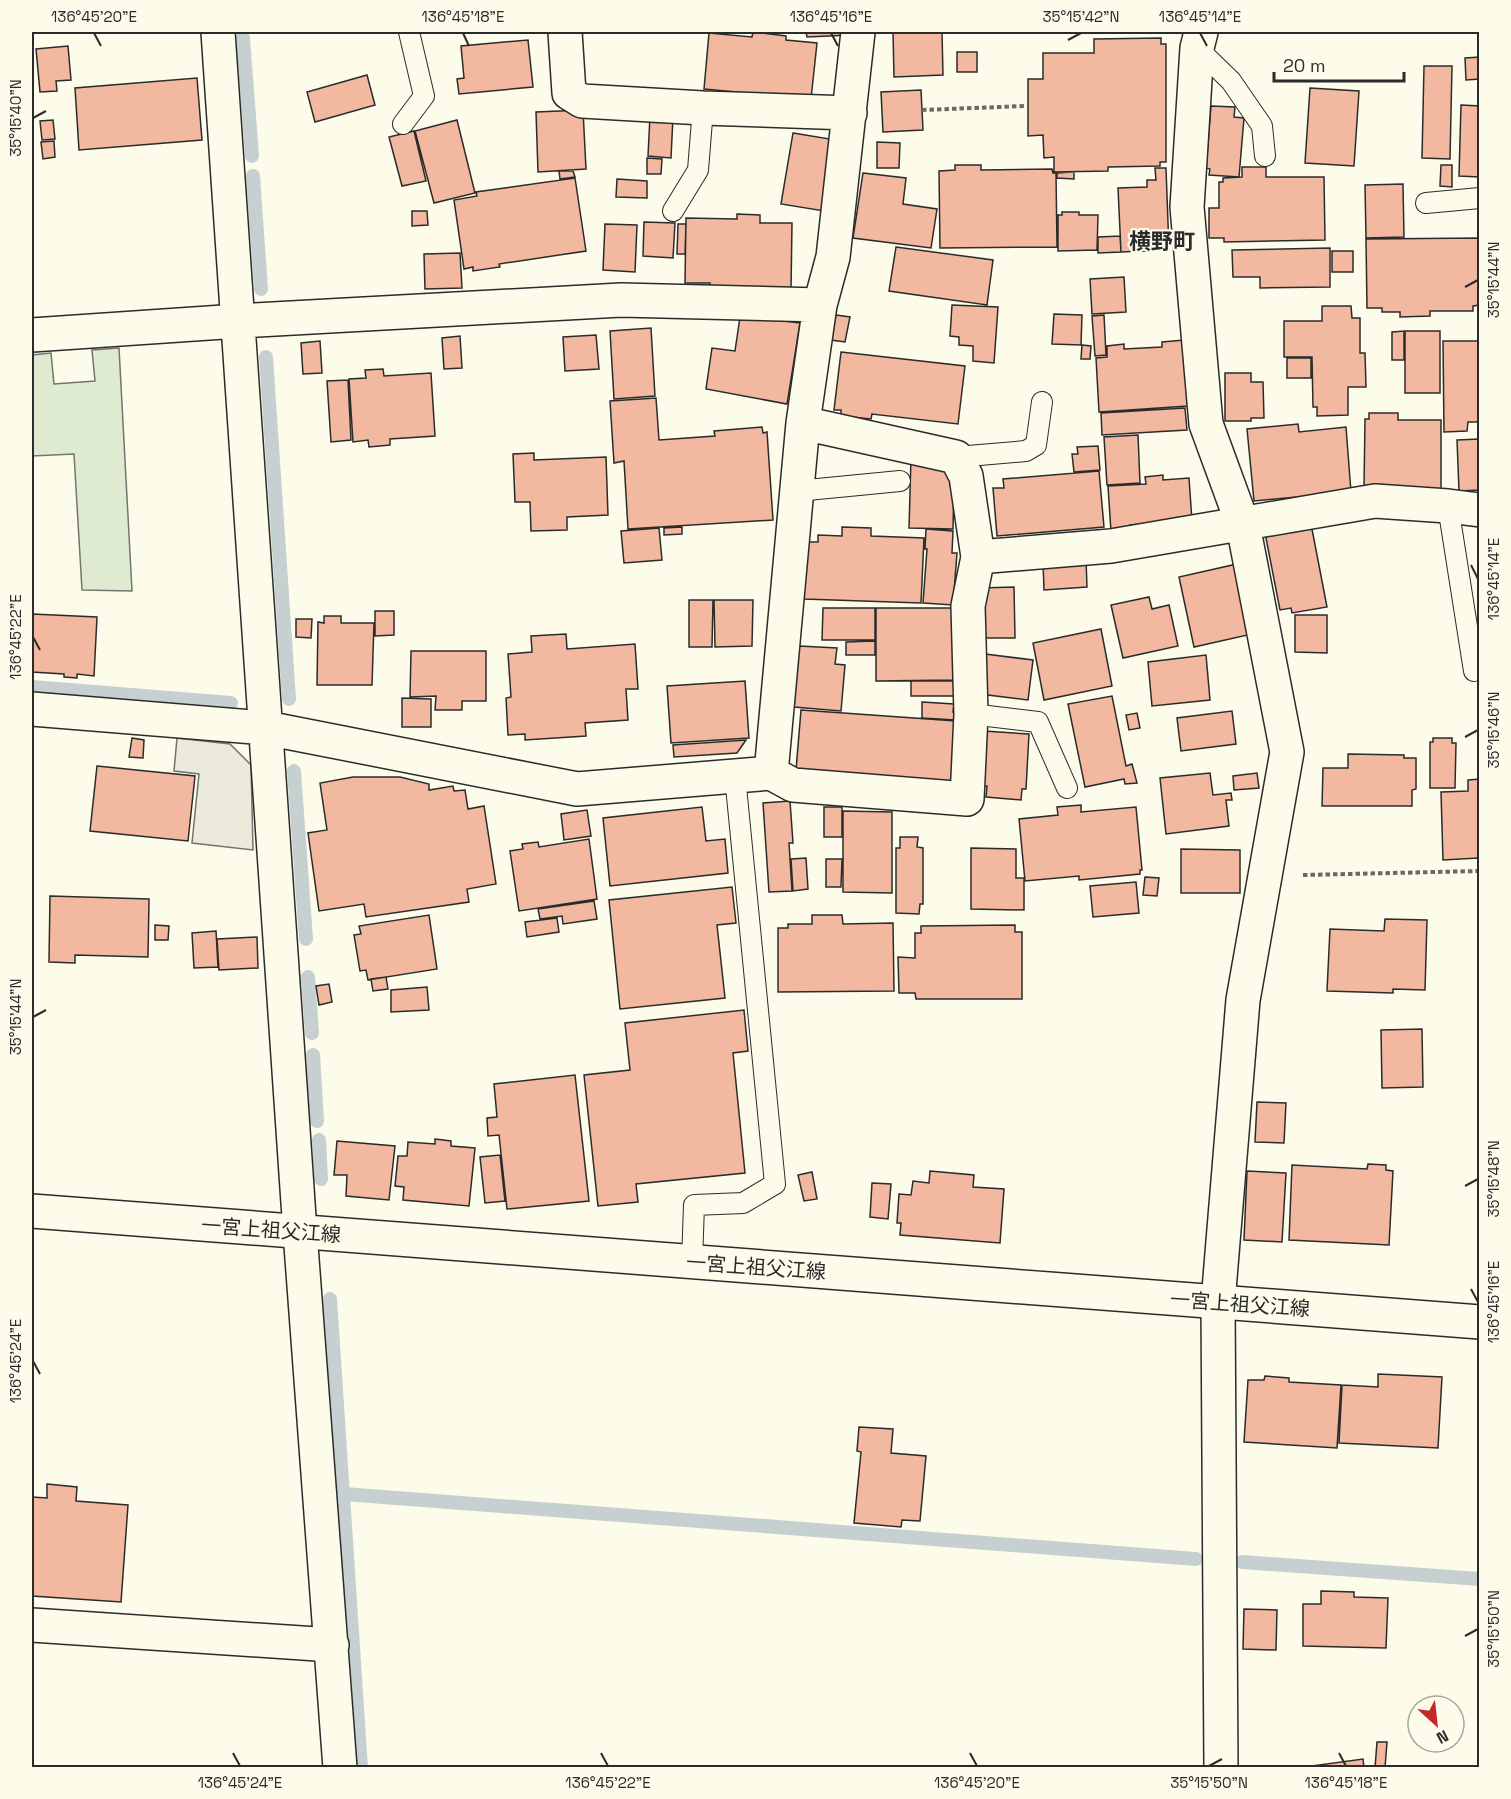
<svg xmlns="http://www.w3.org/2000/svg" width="1511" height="1799" font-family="'Space Grotesk','Noto Sans JP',sans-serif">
  <rect width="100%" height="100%" fill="#fdfbea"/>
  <path fill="#deebd1" stroke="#74746e" stroke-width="1.5" d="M119,348L132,591L82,590L74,454L32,456V355L51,353L54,384L95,381L92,350Z"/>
  <path fill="#eceadb" stroke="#74746e" stroke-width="1.5" d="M177,738L230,744L251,765L253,850L192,843L199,774L174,771Z"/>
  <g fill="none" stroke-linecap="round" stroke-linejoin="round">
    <path stroke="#c7d0d0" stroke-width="14" d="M243,38L252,156
      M253,176L261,289
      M266,357L289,699
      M32,687L231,703
      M294,771L306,939
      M308,977L312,1033
      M313,1055L317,1121
      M319,1140L321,1179
      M330,1299L361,1768
      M344,1494L1196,1559
      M1242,1562L1480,1579"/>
  </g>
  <path fill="#f2b8a0" stroke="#2b2b2b" stroke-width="1.5" d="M753,32L786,36V40L817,43L811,99L704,89L709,33L752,37Z
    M806,32H850V35L807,37Z
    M893,32H942L943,75L894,77Z
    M1161,38V44H1166V162H1160V166L1108,167V171L1054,172V157L1044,158L1043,135L1028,136V79H1043V53H1094V39Z
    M528,40L533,87L459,94L457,79L464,78L461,46Z
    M68,46L71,80L56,81L57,91L40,92L36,49Z
    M957,52H977V72H957Z
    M1480,57V79L1466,80L1465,58Z
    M1424,66H1452L1450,159L1422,158Z
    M367,75L375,105L315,122L307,92Z
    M197,78L202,140L79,150L75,88Z
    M1310,88L1359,91L1354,166L1305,163Z
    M921,90L923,130L883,132L881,92Z
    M1461,105L1480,106V177L1459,176Z
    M1211,106L1235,107L1234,117L1244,118L1239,177L1209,175L1210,169L1206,168Z
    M583,110L586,169L538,172L536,112Z
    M650,116L673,117L671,158L648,156Z
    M53,120L55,139L42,140L40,121Z
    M457,120L475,193L434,203L415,131Z
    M414,131L426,181L402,186L389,137Z
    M793,133L836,140L824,211L781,204Z
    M54,141L55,157L43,159L41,142Z
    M877,142L900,143L899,168H877Z
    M647,158L662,159L661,174H647Z
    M955,165H981V170L1052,169L1053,173H1056L1057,247L940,248L939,171L955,170Z
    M1441,165H1452V187L1440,186Z
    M1242,167H1266V177H1324L1325,240L1224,242V238H1209V208H1219V182H1223V178L1242,177Z
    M1155,168H1166L1169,250L1121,252L1118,188L1147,187V180H1156Z
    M559,171H573L575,177L560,179Z
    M1074,172V179L1057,178V173Z
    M863,173L906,178L903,204L937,209L931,248L853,238Z
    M575,178L586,251L499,264L500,267L473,271V267L464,269L454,200L477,196L476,192Z
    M617,179L647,181V198L616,197Z
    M1403,184L1404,237L1366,238L1365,185Z
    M412,211H427L428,225L412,226Z
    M1062,212H1079V215H1098L1097,250L1058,251V215H1062Z
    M737,214L760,215V223H792L791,291L709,290L710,283H685L686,218L737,219Z
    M644,222L675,223L673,258L643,256Z
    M605,224L637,225L635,272L603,270Z
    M678,224H686L685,254H677Z
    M1120,236L1121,252L1098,253V237Z
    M1480,238V305L1473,306V311H1430V316L1400,317V312H1382V308H1367L1366,239Z
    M896,247L993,260L987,305L889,291Z
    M1330,248V287L1260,288V277H1233L1232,250Z
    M1332,251H1353V272H1332Z
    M460,253L462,288L425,289L424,254Z
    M1124,277L1126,312L1092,314L1090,279Z
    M952,305L998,307L994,363L973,361V346L959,345V337L950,336Z
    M1322,306H1351L1352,318H1360V353H1365L1366,387H1348V415L1317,416V407H1313L1312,357H1284V321H1322Z
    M1054,314L1082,315L1081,345L1052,344Z
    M836,315L850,317L845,342L831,340Z
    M1104,315L1106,355L1095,356L1092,316Z
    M740,317H752L800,323L787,404L706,389L712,348L735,351Z
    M651,328L655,396L614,399L610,331Z
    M1404,331V360H1392V332Z
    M1405,331H1440V393H1405Z
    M596,335L599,369L565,371L563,337Z
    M460,336L462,368L444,369L442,338Z
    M1184,340L1188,406L1099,412L1096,358L1107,357V346L1124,344V349L1162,347V342Z
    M320,341L322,373L303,374L301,343Z
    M1443,341H1480V422H1468L1467,431L1444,432Z
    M1082,345L1091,346L1090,359H1081Z
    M841,352L965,366L958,424L872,414L871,419L841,416V410H834Z
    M1287,358H1311V378H1287Z
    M383,369L384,376L431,373L435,436L390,439V445L369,447L368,440L353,442L349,379L366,378L365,370Z
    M1225,373H1251V382H1263L1264,418H1251V421H1225Z
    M348,380L351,440L331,442L327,381Z
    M656,398L659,440L715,436L714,431L762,427L763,433L767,432L773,520L628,529L624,461L614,463L610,401Z
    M1185,408L1187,430L1102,435L1101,413Z
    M1369,413H1398V420H1441V489L1364,488L1365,419H1369Z
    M1298,424L1299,432L1346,427L1351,492L1254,501L1247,429Z
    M1138,435L1140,483L1107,485L1104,437Z
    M1480,439V490L1459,491L1457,440Z
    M1098,446L1100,470L1074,472L1072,454H1078L1077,447Z
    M534,453V460L606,457L608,515L567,517V530L531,531L530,502H515L513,454Z
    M911,458L945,468L954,483L953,529L909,528Z
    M1099,471L1104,527L997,536L993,488H1004L1003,479Z
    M1163,475V480L1189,478L1192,521L1130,525V531L1111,532L1108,486L1146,484L1145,477Z
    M1311,524L1327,607L1292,613L1291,608L1280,610L1265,533Z
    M682,527V534L664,535V528Z
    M842,527L871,528V536L924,538L921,603L804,599L806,542H818V535L842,536Z
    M659,528L662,560L624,563L621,531Z
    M926,529L953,531L952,553H957L953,605L923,603L927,549H925Z
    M1086,559L1087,587L1044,590L1043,562Z
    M1237,564L1252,634L1194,647L1179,577Z
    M1014,587L1015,638H981L980,588Z
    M1149,597L1152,609L1169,605L1178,646L1123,658L1111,605Z
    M689,600H713L712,647H689Z
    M714,600H753L752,646L715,647Z
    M823,608H875V640H822Z
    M876,608H953V680L876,681Z
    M375,611H394V635L375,636Z
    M32,614L97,617L94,676L77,674V678L64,677V674L32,672Z
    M1295,615H1327V653L1295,652Z
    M324,616H341V623H374L372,685H317L318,622L324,623Z
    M296,619H312L311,638L296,637Z
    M1101,629L1112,686L1044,700L1033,643Z
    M566,634L567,649L635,644L638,689H626L628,720L585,723L586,736L525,740V734L508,735L506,698L511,697L508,654L532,652L531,636Z
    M875,641V655H846V642Z
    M799,646L837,648L835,664L845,665L841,711L794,707Z
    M411,651H486V701H462V710H435L436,696L410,697Z
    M985,654L1033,660L1028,700L980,694Z
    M1206,655L1210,700L1152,706L1148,662Z
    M745,681L749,738L671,743L667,686Z
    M911,681H954V696H911Z
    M1112,696L1126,766L1132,764L1137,783L1125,784L1124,779L1085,787L1068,704Z
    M402,698L431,699V727H402Z
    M922,702L954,704L953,712H956V720L922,718Z
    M801,710L956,721L951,782L796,770Z
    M1232,711L1236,744L1181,751L1177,718Z
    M1137,713L1140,728L1129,730L1126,715Z
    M984,731L1029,734L1026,789H1022L1021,800L986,797L987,786H980Z
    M132,738L144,740L143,758L129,757Z
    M1433,738H1452V743H1456L1455,788H1430V742H1433Z
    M746,740L737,753L674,757L673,745Z
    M1348,754L1404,755V758H1416V789L1412,790V806H1322L1323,768H1348Z
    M97,766L195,776L188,841L90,831Z
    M1210,773L1213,795L1231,793L1232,800H1226L1229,826L1166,834L1160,778Z
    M1257,773L1259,788L1234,790L1233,776Z
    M353,777H400L429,784V790L453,786L454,791L465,790L468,809L484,806L496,884L467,889L469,902L366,917L364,904L319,911L308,833L327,830L320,783Z
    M1480,779V865L1478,858L1443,860L1441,792L1468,791V780Z
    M790,801L793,843H789L792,891L769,892L763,803Z
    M1081,805V812L1136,807L1142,870H1140V874L1079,880V876L1025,881L1019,819L1058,815L1057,807Z
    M702,807L706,841L725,839L728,873L610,886L603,818Z
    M824,807H842V837H824Z
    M587,810L591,836L564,840L561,814Z
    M843,811L892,812V893L843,892Z
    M900,837H918L917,847L923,848V904H920L919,914L896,913V848H900Z
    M589,839L597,899L519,911L510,851L523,849L522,844L538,842L539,847Z
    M971,848L1016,849V878H1024V910L971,909Z
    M1181,849L1240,850V893H1181Z
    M806,858L808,889L793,891L791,859Z
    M826,859H842L841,887H826Z
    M1145,877L1159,878L1157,896L1143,895Z
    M1136,882L1139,913L1093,917L1090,886Z
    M732,887L736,923L717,925L725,998L620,1009L609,900Z
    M50,896L149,899L148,957L75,955V963L49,962Z
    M594,901L597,919L563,924L562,916L540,919L538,909Z
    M429,915L437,969L368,980L366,970L360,971L354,935L361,934L359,926Z
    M812,915H842L843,924L893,923L894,991L778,992V928H788V924H812Z
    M557,918L559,932L527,937L525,922Z
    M1385,919L1427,920L1425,990L1393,989V993L1327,991L1330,929L1384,931Z
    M155,925L169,926L168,940H155Z
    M1015,925V932H1022V999H916L915,993H899L898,957L915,958V933H921V926Z
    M216,931L218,967L194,968L192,933Z
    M257,937L258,968L219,970L217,939Z
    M386,977L388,989L373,991L371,979Z
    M329,984L332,1002L319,1005L316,986Z
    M427,987L429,1010L391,1012V990Z
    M744,1010L748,1051L733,1053L745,1173L636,1184L638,1202L598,1206L584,1075L630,1070L625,1023Z
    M1422,1029L1423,1087L1382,1088L1381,1030Z
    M575,1075L589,1201L507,1209L499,1135L488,1136L487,1118L497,1117L494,1084Z
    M1257,1102L1286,1103L1284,1143L1255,1142Z
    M435,1139L451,1141V1146L475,1148L469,1206L403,1200L404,1187L395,1186L398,1156H407L408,1142L435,1144Z
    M337,1141L395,1146L389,1200L346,1196L347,1175H334Z
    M500,1155L505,1201L485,1203L480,1157Z
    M1368,1164L1386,1165V1170L1393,1171L1389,1245L1289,1240L1292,1165L1367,1169Z
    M930,1171L974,1175L973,1187L1004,1189L1000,1243L900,1235L901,1223H897L899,1194L911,1195L913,1181L929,1183Z
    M1247,1171L1286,1173L1282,1242L1244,1240Z
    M812,1172L817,1199L804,1201L798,1175Z
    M872,1183L891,1184L888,1219L870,1217Z
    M1378,1374L1442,1377L1438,1448L1339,1443L1342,1385L1378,1387Z
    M1265,1376L1289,1378V1382L1341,1385L1337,1448L1244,1442L1248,1380H1264Z
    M859,1427L893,1429L891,1453L926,1456L920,1521L902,1520L901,1527L854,1523L861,1452L857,1451Z
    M47,1484L77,1487L76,1501L128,1505L121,1602L32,1596V1497L47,1498Z
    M1321,1591L1354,1592V1597L1388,1598L1386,1648L1303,1646V1604H1321Z
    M1244,1609L1277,1610L1276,1650L1243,1649Z
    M1377,1742H1387L1385,1768H1375Z
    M1363,1759L1364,1768H1297Z"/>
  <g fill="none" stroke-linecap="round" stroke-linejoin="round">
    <g stroke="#2b2b2b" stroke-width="22">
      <path id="lane" d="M1197,48L1231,81L1262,126L1265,156
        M403,124L424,96L409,32
        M1426,203L1480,198
        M673,211L698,170L703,108
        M956,457L1026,451L1036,445L1042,402
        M797,491L900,481
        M1448,506L1474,671
        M971,714L1038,722L1067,788
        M692,1262L694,1205L743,1203L775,1184L735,776"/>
    </g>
    <g stroke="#2b2b2b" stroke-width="36">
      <path id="street" d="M218,32L300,1232L340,1768
        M565,32L569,93L582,101L703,108L850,113
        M1201,32L1197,48L1187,207L1206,424L1243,525L1287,752L1243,1000L1218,1302L1221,1768
        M32,335L238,321L621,300L820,305
        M978,557L1111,546L1375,501L1448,506L1480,510
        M32,709L266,728L577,789L771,773L793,785L967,799L971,714L968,606L978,557L966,476L956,457L803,423L820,305L833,257L858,32
        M771,773L803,423
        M32,1625L332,1645"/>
    </g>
    <g stroke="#2b2b2b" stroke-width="36">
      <path id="secondary" d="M32,1211L1480,1322"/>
    </g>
    <path stroke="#6a6964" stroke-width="4" stroke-dasharray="4.5 3" stroke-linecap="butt" d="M922,110L1025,106
      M1303,875L1480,871"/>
    <use href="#lane" stroke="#fdfbea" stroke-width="20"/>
    <use href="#street" stroke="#fdfbea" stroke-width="33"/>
    <use href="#secondary" stroke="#fdfbea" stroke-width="33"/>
  </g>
  <path fill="none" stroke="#2b2b2b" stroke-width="2" d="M94,33L101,46M463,33L469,46M831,33L838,46M1200,33L1207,46M1068,40L1081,33M33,118L46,111M1465,287L1478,280M1471,565L1478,579M33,637L40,650M1465,737L1478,730M33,1017L46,1010M1465,1186L1478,1179M1471,1289L1478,1302M33,1361L40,1374M1465,1636L1478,1629M233,1753L240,1766M601,1753L608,1766M970,1753L977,1766M1339,1753L1346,1766M1209,1766L1222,1759"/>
  <g text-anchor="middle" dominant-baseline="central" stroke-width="4.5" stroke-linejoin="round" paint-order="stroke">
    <g font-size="20" fill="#2b2b2b" stroke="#fdfbea">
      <text transform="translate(271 1230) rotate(4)">一宮上祖父江線</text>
      <text transform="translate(756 1267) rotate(4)">一宮上祖父江線</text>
      <text transform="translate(1240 1304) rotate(4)">一宮上祖父江線</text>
    </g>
    <g font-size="22" font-weight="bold" fill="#2b2b2b" stroke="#fdfbea">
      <text x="1162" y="241">横野町</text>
    </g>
  </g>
  <rect width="1511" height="1799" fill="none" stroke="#fdfbea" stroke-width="66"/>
  <g transform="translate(1436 1724) rotate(153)"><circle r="28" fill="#fdfbea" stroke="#a9a89e" stroke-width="1.5"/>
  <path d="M0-4.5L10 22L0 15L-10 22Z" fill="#c62828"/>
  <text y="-9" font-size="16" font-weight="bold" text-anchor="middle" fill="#2b2b2b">N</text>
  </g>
  <path d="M1274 72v9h130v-9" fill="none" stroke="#2b2b2b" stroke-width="3"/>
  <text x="1283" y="72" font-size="18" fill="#2b2b2b" stroke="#fdfbea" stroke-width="4.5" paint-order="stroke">20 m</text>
  <rect x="33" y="33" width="1445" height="1733" fill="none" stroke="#2b2b2b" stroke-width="2"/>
  <g font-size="15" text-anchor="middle" fill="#2b2b2b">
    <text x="94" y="22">136°45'20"E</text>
    <text x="463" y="22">136°45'18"E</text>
    <text x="831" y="22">136°45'16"E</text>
    <text x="1081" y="22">35°15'42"N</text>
    <text x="1200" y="22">136°45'14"E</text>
    <text transform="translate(16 118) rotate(-90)" y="5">35°15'40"N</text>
    <text transform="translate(1494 280) rotate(-90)" y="5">35°15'44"N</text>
    <text transform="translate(1494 579) rotate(-90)" y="5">136°45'14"E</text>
    <text transform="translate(16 637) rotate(-90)" y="5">136°45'22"E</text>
    <text transform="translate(1494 730) rotate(-90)" y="5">35°15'46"N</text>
    <text transform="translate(16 1017) rotate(-90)" y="5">35°15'44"N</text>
    <text transform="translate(1494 1179) rotate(-90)" y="5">35°15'48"N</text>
    <text transform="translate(1494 1302) rotate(-90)" y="5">136°45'16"E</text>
    <text transform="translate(16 1361) rotate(-90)" y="5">136°45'24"E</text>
    <text transform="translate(1494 1629) rotate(-90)" y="5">35°15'50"N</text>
    <text x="240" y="1788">136°45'24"E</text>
    <text x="608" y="1788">136°45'22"E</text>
    <text x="977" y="1788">136°45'20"E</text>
    <text x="1209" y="1788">35°15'50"N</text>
    <text x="1346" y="1788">136°45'18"E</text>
  </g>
</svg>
